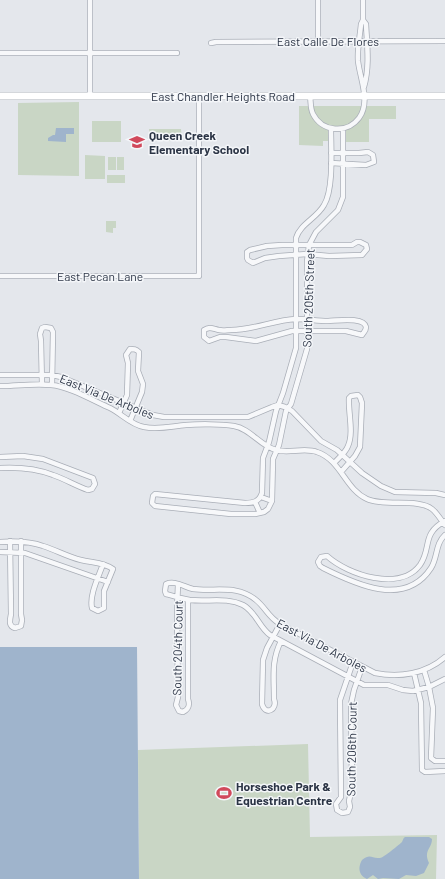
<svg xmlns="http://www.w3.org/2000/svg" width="445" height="879" font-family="Barlow,sans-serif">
  <rect width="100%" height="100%" fill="#e4e7ec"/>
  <path fill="#c9d6c5" d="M79,102V176L18,175V103Z
    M299,106H396V119H369V142H345V131H329L328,141H323V146L299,145Z
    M92,121H121V142H92Z
    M149,129H181L182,141H164L163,138H150Z
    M85,155L105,156V179H85Z
    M108,157H116V170H108Z
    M117,157H124V170H117Z
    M107,175H125V183H107Z
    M106,221H116V228H113V233L106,232Z
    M308,744L310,837L437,835L436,879H139L138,750Z"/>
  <path fill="#9fb4cc" d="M56,128H74V134H66V142L48,141V138L53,135H55Z
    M0,647H137L139,879H0Z
    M405,837H429L432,839C432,849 423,850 429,863L424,873L416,876L406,875L399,879L383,878L378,879L373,875L367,879C358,875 358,867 362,860C371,853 371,859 380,858C383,858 400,844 402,842C403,840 403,838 405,837Z"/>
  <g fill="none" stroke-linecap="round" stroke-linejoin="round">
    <g stroke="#a9aeb7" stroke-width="6">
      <path id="street" d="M90,0V96
        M363,20L366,24C367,45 370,66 364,87
        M318,41V0
        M211,43L216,42L445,41
        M0,53H177
        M310,96C311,102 310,108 313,114C322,132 347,134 359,118C371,102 360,79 358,61C357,49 360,36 361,24L363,20V0
        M331,129C331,148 334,189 324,205C317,218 300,224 296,238V348L283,393L276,411L269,442L263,458L262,493C259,502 253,503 245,503L155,494L153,496L152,503L155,506L231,514H255L264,512L268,509L272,501L273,459L279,445L286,411L291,404L307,349V262L309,245L316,232L338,210L343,197V129
        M331,163L366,165L374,162L373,155L368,152L359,153H331
        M357,242H360L366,245L367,249L362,255L329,256L307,254L279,256L265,258L253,263L248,260L247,258V252L250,250L267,246L282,245H352Z
        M0,276H199V96
        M296,319C307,319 317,321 328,321C336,321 364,316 366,327C366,331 364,332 362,335L346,331H292L256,341L226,337H220L209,341L204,337V330C210,326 213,329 219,330C223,331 227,330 231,330C254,330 274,320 296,319Z
        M0,375H52L61,377L153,415L164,417H248L272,407L278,405L285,407L292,411L321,441L337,450L362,473L381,486L395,492L436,493L445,495
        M42,385L41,341L40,334L42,328L45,327L51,328L53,332L52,385
        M0,386C17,386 35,383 51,385C68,386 94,401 110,408C122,414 131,425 144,427C159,430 172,426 186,425C199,424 222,424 234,426C251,429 260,446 276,450C289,454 304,447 317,452C341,460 345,489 367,499C385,507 418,498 432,509C437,513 441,520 445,525
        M119,413L127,395L128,363L126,355L130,349C134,349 136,349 139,352L138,371L143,384L142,392L130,421
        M0,457L23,456L43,459L93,478L95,484L92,489L88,490C76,486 65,479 53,475C35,468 19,467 0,468
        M334,463C339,458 346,452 348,446C354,433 348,412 349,398L351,396L358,395L360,397L362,403L360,447L355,456L341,472
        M261,497L272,501
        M255,502L260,513
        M445,521C421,534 432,548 420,565C400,592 348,575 327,556L321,557L318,562L320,566L323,568C355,584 405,608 431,568C438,557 435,544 445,535
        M10,541L11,614C10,620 8,626 15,628L21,626L22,620L21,614V541
        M0,542C15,541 29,541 43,546C56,550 68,557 81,560C92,563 103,562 113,569L104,591V608L98,611L92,608C89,595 99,576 103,564
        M0,552L25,553L108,582
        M178,584L177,609L178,697L176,705L179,711L183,712C189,709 190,705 188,699V600
        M280,624L267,648L263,660L262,704C265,716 278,710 274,699C274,677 271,661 281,641
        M445,657C426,674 399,678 375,673L280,624C268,617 266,608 256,600C237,584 215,592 193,589C184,587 175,580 166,584L165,591L166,594C173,596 183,599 190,600C208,602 227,597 243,605C256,612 259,627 270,635L364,685H388L403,690L413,691L429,687L445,679
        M353,662L340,700L341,797L336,804L337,810L342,813L348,812L350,807L349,801L352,787L351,704L354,690L362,667
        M424,670L429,687L433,708L431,758L435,761H445
        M414,673L421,703L422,770L425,772L445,771"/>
    </g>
    <g stroke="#a9aeb7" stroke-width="8">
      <path id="secondary" d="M0,96H445"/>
    </g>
    <use href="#street" stroke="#f7f8fa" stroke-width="4.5"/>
    <use href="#secondary" stroke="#fff" stroke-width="7"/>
  </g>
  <defs>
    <g id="school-bare" transform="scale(1.2)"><path d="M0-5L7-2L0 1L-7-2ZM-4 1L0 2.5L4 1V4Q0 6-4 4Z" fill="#d1495b" stroke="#f4f6f9" stroke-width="2.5" paint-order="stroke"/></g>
    <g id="stadium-bare" transform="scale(1.2)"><path d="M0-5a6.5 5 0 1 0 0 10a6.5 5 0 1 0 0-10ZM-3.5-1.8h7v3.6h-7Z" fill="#d1495b" stroke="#f4f6f9" stroke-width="2.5" paint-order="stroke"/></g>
  </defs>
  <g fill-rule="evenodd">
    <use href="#school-bare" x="137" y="142"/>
    <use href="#stadium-bare" x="224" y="793"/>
  </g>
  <g text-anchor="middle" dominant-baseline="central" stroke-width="3" stroke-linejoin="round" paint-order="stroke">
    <g font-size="12" fill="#2b3445" stroke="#f4f6f9">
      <text x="328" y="41">East Calle De Flores</text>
      <text x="223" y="96">East Chandler Heights Road</text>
      <text x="100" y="276">East Pecan Lane</text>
      <text transform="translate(308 298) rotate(-88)">South 205th Street</text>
      <text transform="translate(107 396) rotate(22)">East Via De Arboles</text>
      <text transform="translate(322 645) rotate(28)">East Via De Arboles</text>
      <text transform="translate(177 648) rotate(-89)">South 204th Court</text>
      <text transform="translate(351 749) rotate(-89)">South 206th Court</text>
    </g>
    <g font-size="12" font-weight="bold" fill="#2b3445" stroke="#f4f6f9" text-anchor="start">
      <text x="149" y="135">Queen Creek<tspan x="149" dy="14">Elementary School</tspan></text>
      <text x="236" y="786">Horseshoe Park &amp;<tspan x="236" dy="14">Equestrian Centre</tspan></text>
    </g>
  </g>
</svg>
